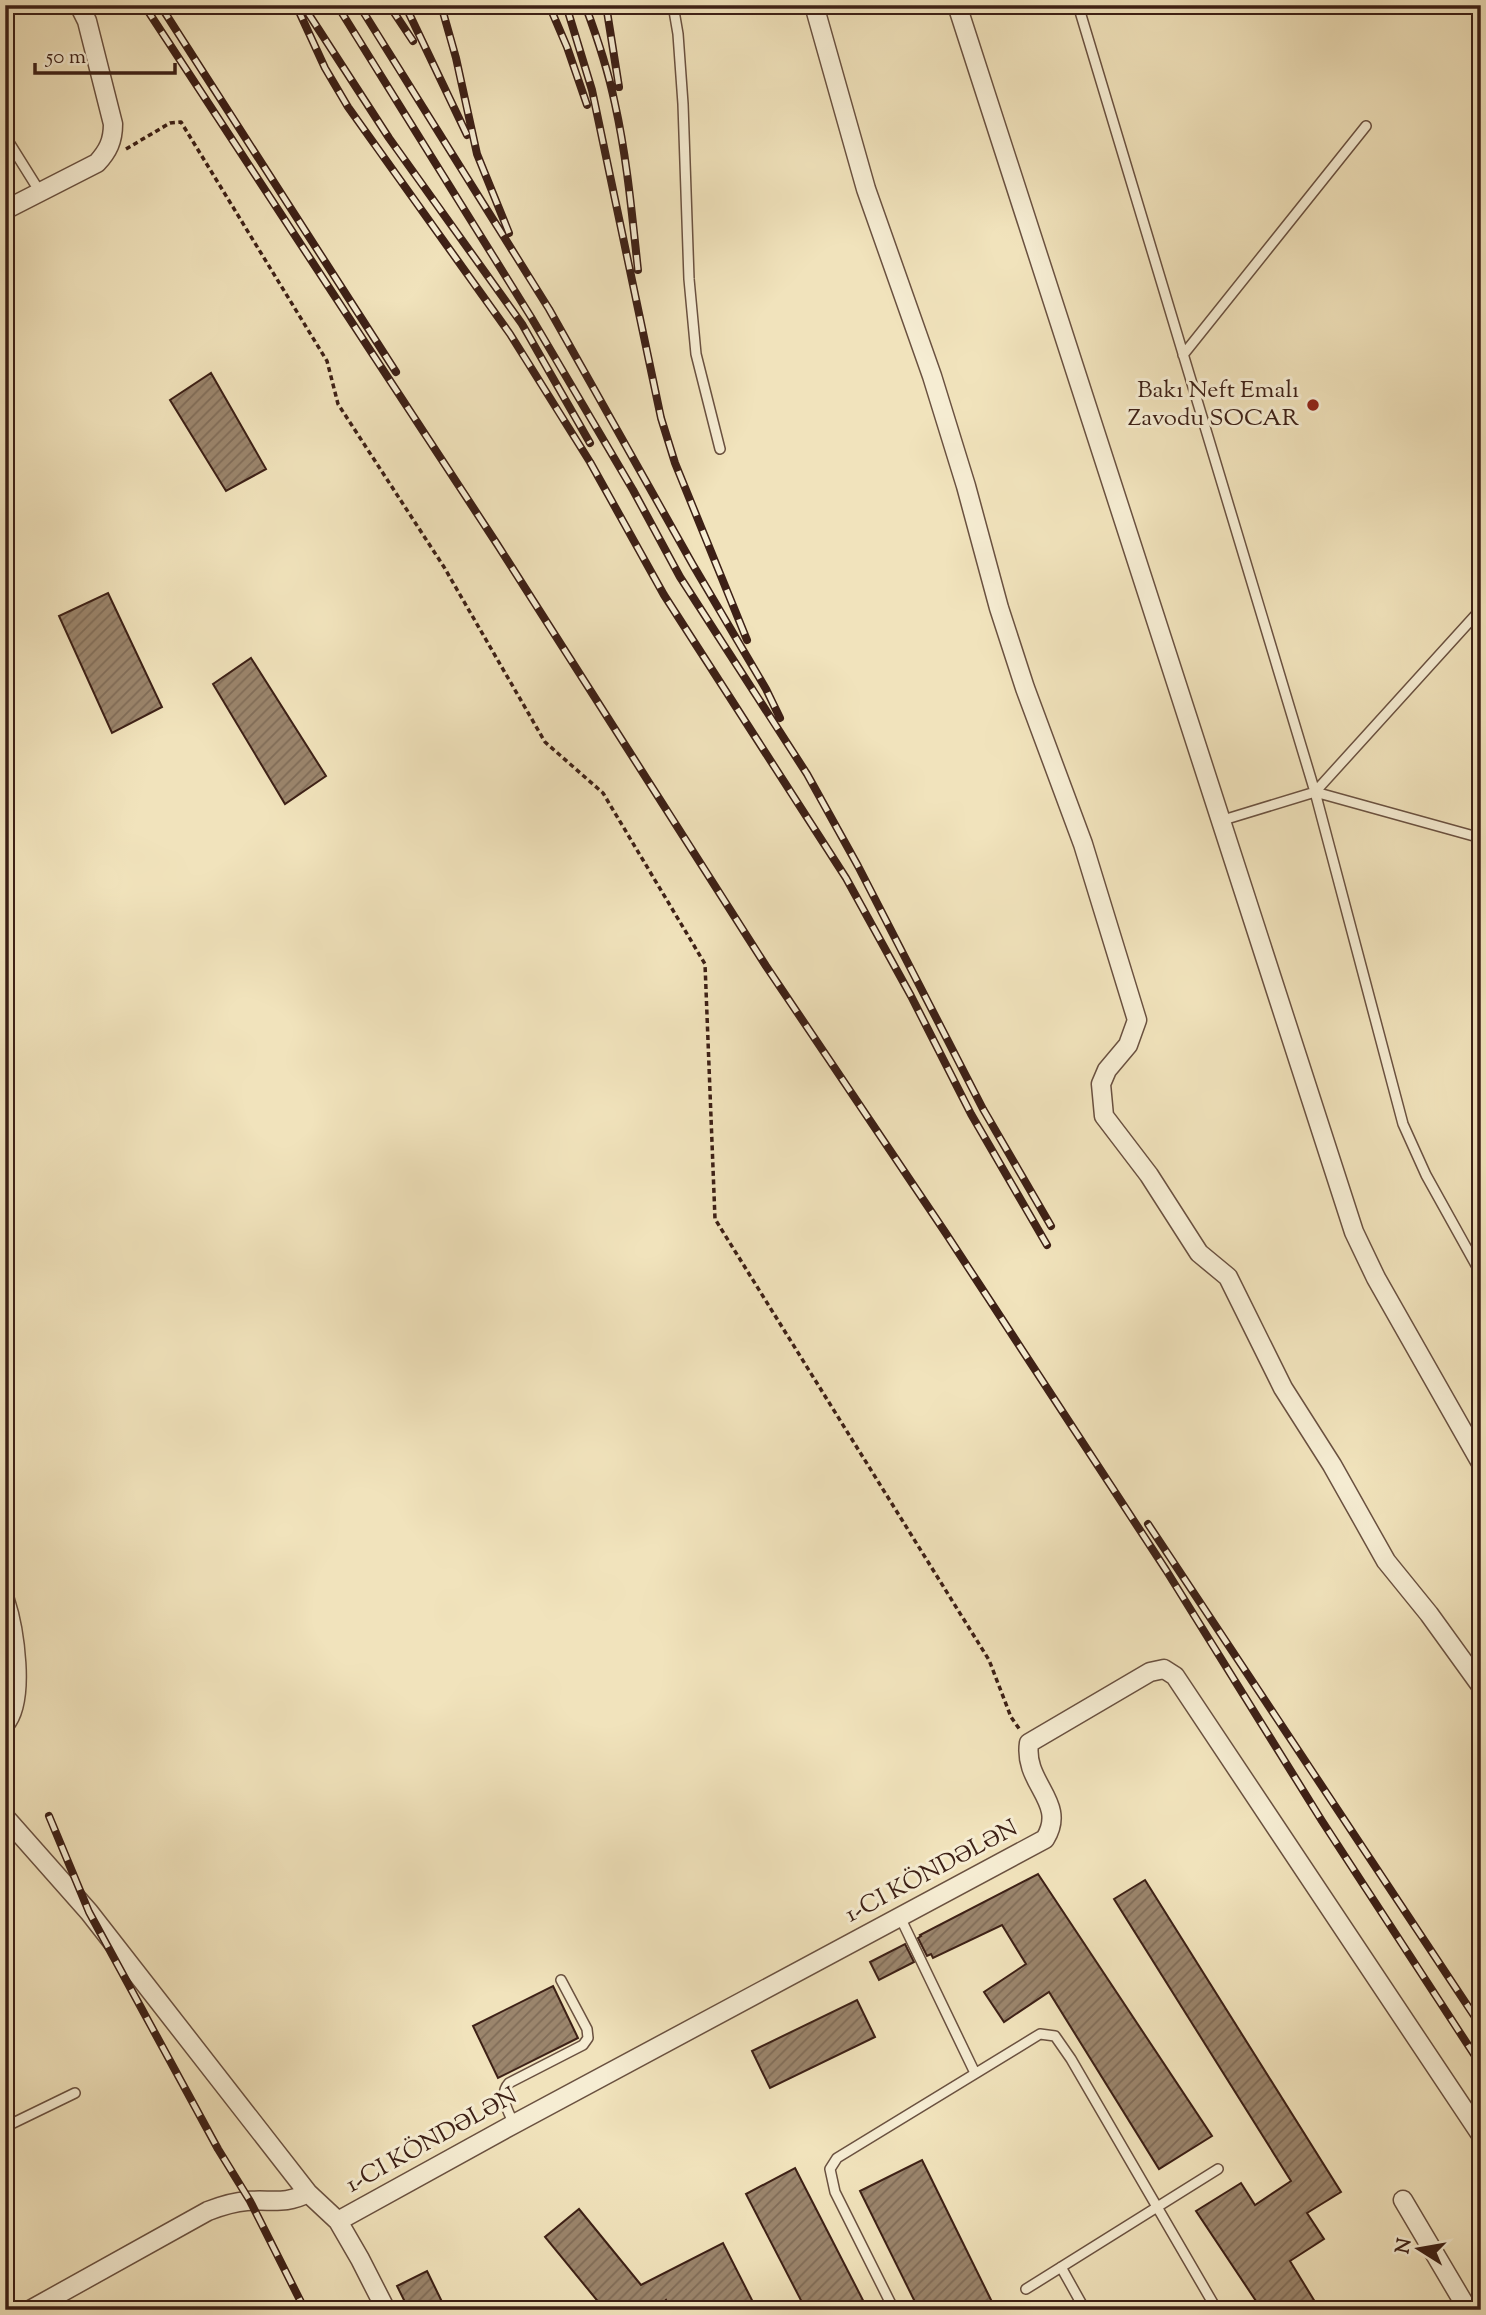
<svg xmlns="http://www.w3.org/2000/svg" width="1486" height="2315" font-family="'Sorts Mill Goudy',serif">
  <defs>
    <pattern id="building-hatch" width="6" height="6" patternUnits="userSpaceOnUse" patternTransform="scale(1.75)"><rect width="6" height="6" fill="#9b856c"/><path d="M-1 1l2-2M0 6l6-6M5 7l2-2" fill="none" stroke="#806c58"/></pattern>
  </defs>
  <rect width="100%" height="100%" fill="#f1e3bc"/>
  <filter id="stains"><feTurbulence type="fractalNoise" baseFrequency=".00286" numOctaves="4"/><feColorMatrix values="0 0 0 0 .2 0 0 0 0 .09 0 0 0 0 .02 0 0 0 .5 -.17"/></filter>
  <radialGradient id="worn" r=".72"><stop offset=".6" stop-color="#630" stop-opacity="0"/><stop offset="1" stop-color="#630" stop-opacity=".3"/></radialGradient>
  <path fill="url(#building-hatch)" stroke="#3d2016" stroke-width="2" d="M211,373L266,469L226,491L170,400Z
    M108,593L162,707L112,733L59,616Z
    M251,658L326,776L285,804L213,684Z
    M1038,1874L1212,2136L1159,2169L1049,1992L1004,2022L984,1992L1026,1964L1002,1925L933,1958L931,1954L927,1956L918,1938L921,1936L920,1935Z
    M1145,1880L1341,2192L1307,2213L1324,2239L1290,2261L1320,2310H1262L1196,2211L1241,2183L1255,2205L1291,2181L1114,1899Z
    M905,1944L914,1962L879,1980L870,1962Z
    M553,1986L578,2038L498,2078L473,2026Z
    M857,2000L875,2037L770,2088L752,2051Z
    M922,2160L996,2310H919L860,2191Z
    M795,2168L868,2310H806L746,2194Z
    M579,2209L641,2285L723,2243L757,2310H671L666,2300L655,2310H605L545,2237Z
    M427,2271L446,2310H409L397,2286Z"/>
  <g fill="none" stroke-linecap="round" stroke-linejoin="round">
    <g stroke="#6a5140" stroke-width="12">
      <path id="lane" d="M673,5L678,34L683,104L689,279L696,354L720,449
        M1078,5L1315,792L1403,1124L1426,1175L1481,1274
        M5,136L40,192
        M1183,355L1366,126
        M1315,792L1481,838
        M1220,821L1315,792L1481,609
        M900,1917L975,2073
        M514,2124C508,2111 498,2095 509,2083L583,2045L588,2038L587,2029L561,1980
        M5,2127L75,2093
        M1061,2267L1085,2310
        M1026,2289L1218,2169
        M894,2310L835,2192L830,2169L837,2158L1040,2034L1055,2036L1071,2059L1217,2310"/>
    </g>
    <g stroke="#6a5140" stroke-width="21">
      <path id="street" d="M814,5L866,189L932,376L966,486L999,608L1025,688L1083,844L1137,1020L1128,1045L1107,1070L1101,1084L1104,1116L1149,1175L1199,1253L1228,1277L1283,1388L1332,1465L1386,1561L1429,1614L1481,1686
        M957,5L1354,1232L1376,1278L1481,1463
        M5,210L97,163C108,151 113,141 113,124L87,21L79,5
        M5,1600C14,1627 26,1700 5,1724
        M5,1817L89,1912L308,2193
        M1403,2200L1468,2310
        M338,2221L514,2124L1045,1839C1068,1802 1023,1784 1029,1743L1150,1672L1164,1669L1175,1676L1481,2135
        M30,2310L208,2211C221,2206 233,2202 247,2201C271,2199 285,2205 308,2193L338,2221L360,2259L386,2310"/>
    </g>
    <path stroke="#3d2016" stroke-width="3.5" stroke-dasharray="5 3.5" stroke-linecap="butt" d="M126,149L170,123L181,122L327,361L338,404L444,567L545,742L603,793L705,964L715,1219L989,1660L1011,1717L1020,1730"/>
    <use href="#lane" stroke="#f6edd3" stroke-width="9"/>
    <use href="#street" stroke="#f6edd3" stroke-width="18"/>
    <g stroke="#3d2016" stroke-width="8">
      <path id="rail" d="M144,5L497,544L766,966L945,1232L1166,1570L1322,1821L1481,2065
        M160,5L396,372
        M296,5L325,68L348,107L510,334L590,462L664,595L846,878L911,996L971,1114L1047,1245
        M337,5L531,317L633,490L680,577L807,774L858,866L983,1109L1051,1226
        M359,5L549,309L693,565L766,689L780,718
        M389,5L413,41
        M405,5L467,135
        M441,5L456,58L477,154L509,233
        M549,5L567,47L587,105
        M566,5L592,90L661,418L675,463L747,640
        M585,5C597,37 608,70 615,104C627,158 632,215 638,270
        M606,5L619,87
        M308,13L389,138L522,324L590,443
        M1148,1524L1481,2026
        M49,1816L89,1912L218,2149L250,2201L305,2310"/>
    </g>
    <use href="#rail" stroke="#f6edd3" stroke-width="5" stroke-dasharray="16" stroke-linecap="butt"/>
  </g>
  <circle fill="#8f2418" stroke="#f6edd3" stroke-width="2.5" cx="1313" cy="405" r="7"/>
  <g text-anchor="middle" dominant-baseline="central" stroke-width="6" stroke-linejoin="round" paint-order="stroke">
    <g font-size="24" fill="#3d2016" stroke="#f6edd3" text-anchor="end">
      <text x="1299" y="391">Bakı Neft Emalı<tspan x="1299" dy="28">Zavodu SOCAR</tspan></text>
    </g>
    <g font-size="24" fill="#3d2016" stroke="#f6edd3">
      <text transform="translate(932 1872) rotate(-28)">1-CI KÖNDƏLƏN</text>
      <text transform="translate(432 2141) rotate(-29)">1-CI KÖNDƏLƏN</text>
    </g>
  </g>
  <rect width="1486" height="2315" fill="none" stroke="#f1e3bc" stroke-width="28"/>
  <rect x="7" y="7" width="1472" height="2301" fill="none" stroke="#3d2016" stroke-width="3.5"/>
  <rect x="14" y="14" width="1458" height="2287" fill="none" stroke="#3d2016" stroke-width="2"/>
  <g transform="translate(1419 2249) rotate(281)" stroke="#f6edd3" stroke-width="5" paint-order="stroke">
  <path d="M0-5L12 26L0 18L-12 26Z" fill="#3d2016"/>
  <text y="-10" font-size="19" font-weight="bold" text-anchor="middle" fill="#3d2016">N</text>
  </g>
  <path d="M35 63v10h140v-10" fill="none" stroke="#3d2016" stroke-width="3.5"/>
  <text x="46" y="63" font-size="21" fill="#3d2016" stroke="#f6edd3" stroke-width="5" paint-order="stroke">50 m</text>
  <rect width="100%" height="100%" filter="url(#stains)"/>
  <rect width="100%" height="100%" fill="url(#worn)"/>
</svg>
